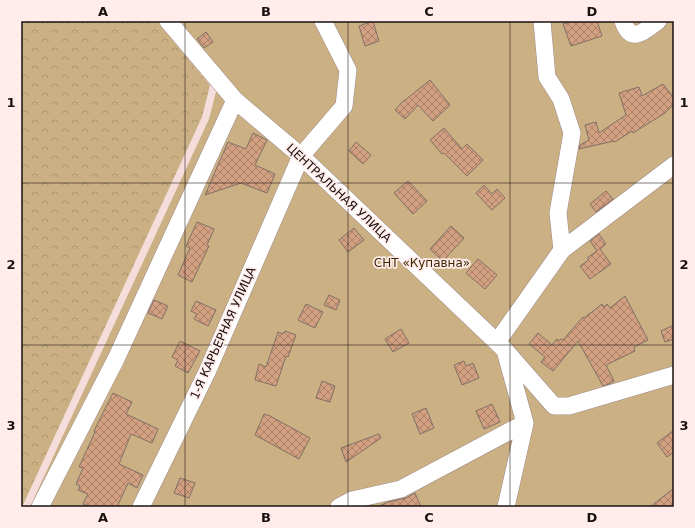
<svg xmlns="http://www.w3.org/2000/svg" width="695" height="528" font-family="'DejaVu Sans',sans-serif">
  <defs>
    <pattern id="forest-crowns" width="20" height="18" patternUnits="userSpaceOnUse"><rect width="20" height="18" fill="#cab082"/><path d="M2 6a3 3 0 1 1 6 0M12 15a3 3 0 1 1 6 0" fill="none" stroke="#ad966f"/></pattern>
    <pattern id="building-cross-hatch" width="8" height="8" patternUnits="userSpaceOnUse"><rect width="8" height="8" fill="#d3a082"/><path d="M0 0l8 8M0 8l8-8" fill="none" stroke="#aa8169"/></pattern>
  </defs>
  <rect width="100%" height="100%" fill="#f5dddc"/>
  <path fill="url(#forest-crowns)" d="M21,21H157L210,85L202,117L22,507Z"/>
  <path fill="#cab082" d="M181,21H674V507H30L209,119L218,84Z"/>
  <path fill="url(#building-cross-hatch)" stroke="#817066" d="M373,21L379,41L365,46L359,26Z
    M573,21H597L602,36L571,46L563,24Z
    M206,32L213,42L204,48L197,39Z
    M430,80L450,105L433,121L418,105L405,119L395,110L404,100V101Z
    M663,84L674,98V104L665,113L633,133L632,131L615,142L614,141L579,149L580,145L589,140L585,125L596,122L599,133L626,115L619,93L639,87L642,96Z
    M444,128L462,149L467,144L483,160L467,176L444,153L442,154L430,140Z
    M253,133L267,140L255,165L275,174L267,193L241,183L205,195L228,142L246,149Z
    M356,142L371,155L363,164L349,151Z
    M408,181L427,201L413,214L394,193Z
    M484,185L492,194L497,189L505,198L492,210L476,193Z
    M606,191L613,199L596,212L590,204Z
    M197,222L214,229L207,245L209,246L192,282L178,275L190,248L186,246Z
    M451,226L464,238L443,261L430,249Z
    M354,228L364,240L348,252L339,240Z
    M599,234L606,244L600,249L611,264L590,279L580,266L589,260L587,258L597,251L590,241Z
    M478,259L497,275L485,289L466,273Z
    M329,295L340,300L336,310L324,305Z
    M625,296L648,340L634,347L635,351L606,365L614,381L609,384L603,386L578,341L553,371L541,362L545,357L529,344L538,333L552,345L557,339L559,341L561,339L563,340L583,317L584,318L602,304L604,307L607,304L610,308Z
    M154,300L168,306L162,319L148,313Z
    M196,301L216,310L208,326L194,319L197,314L191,311Z
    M306,304L323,312L315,328L298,320Z
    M674,325V339L665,342L661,331Z
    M401,329L409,343L393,352L385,339Z
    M285,331L296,335L288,357L286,356L276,386L255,380L259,364L266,367L278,332L283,334Z
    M180,341L200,351L188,373L175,366L178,360L172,357Z
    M464,361L466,366L473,363L479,378L462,385L454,365Z
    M322,381L335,386L330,402L316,398Z
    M113,393L132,402L126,414L158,429L152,443L131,434L119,464L143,475L137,488L128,483L117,507H91L83,504L88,494L78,490L80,486L76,484L83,468L79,467L95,432L94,431Z
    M492,404L500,422L484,429L476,411Z
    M426,408L434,428L420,434L412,414Z
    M264,414L270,416L310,438L299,459L255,435Z
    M674,430V452L667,457L657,443Z
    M379,434L381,438L346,462L341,448Z
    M180,478L195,483L189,498L174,493Z
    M674,488V507H650Z
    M415,493L421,507H377L388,502L406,498Z"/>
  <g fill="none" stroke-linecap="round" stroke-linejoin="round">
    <g stroke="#9f8989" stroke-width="18">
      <path id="street" d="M168,21L235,100L301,156L505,350L554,406H569L674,375
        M542,21L547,77L561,99L572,133L558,213L562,250
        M623,21C631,45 645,31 658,21
        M497,342L562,250L674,165
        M40,507L116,359L235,100
        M141,507L207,372L301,156L344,106L348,70L323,21
        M339,507L352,500L401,489L525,423L506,354
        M506,507L525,423"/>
    </g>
    <use href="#street" stroke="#fff" stroke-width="17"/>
  </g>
  <path fill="none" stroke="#191111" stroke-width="1" stroke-opacity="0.55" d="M185,21V507M348,21V507M510,21V507M21,183H674M21,345H674"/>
  <g text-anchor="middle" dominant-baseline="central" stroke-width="3.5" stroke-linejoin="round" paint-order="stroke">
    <g font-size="12" fill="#191111" stroke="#ffeceb">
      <text transform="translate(339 193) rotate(43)">ЦЕНТРАЛЬНАЯ УЛИЦА</text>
      <text transform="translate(223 333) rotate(-66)">1-Я КАРЬЕРНАЯ УЛИЦА</text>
    </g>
    <g font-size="12" fill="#3b2700" stroke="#ffeceb">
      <text x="422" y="263">СНТ «Купавна»</text>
    </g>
  </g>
  <rect width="695" height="528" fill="none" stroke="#ffeceb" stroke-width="44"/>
  <rect x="22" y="22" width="651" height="484" fill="none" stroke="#191111" stroke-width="1.5"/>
  <g font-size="13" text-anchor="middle" font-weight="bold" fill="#191111">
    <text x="103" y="16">A</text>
    <text x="266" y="16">B</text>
    <text x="429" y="16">C</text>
    <text x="592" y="16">D</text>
    <text x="11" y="107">1</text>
    <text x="684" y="107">1</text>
    <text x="11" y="269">2</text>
    <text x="684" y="269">2</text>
    <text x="11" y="430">3</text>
    <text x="684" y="430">3</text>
    <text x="103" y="522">A</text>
    <text x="266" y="522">B</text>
    <text x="429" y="522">C</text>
    <text x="592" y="522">D</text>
  </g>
</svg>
